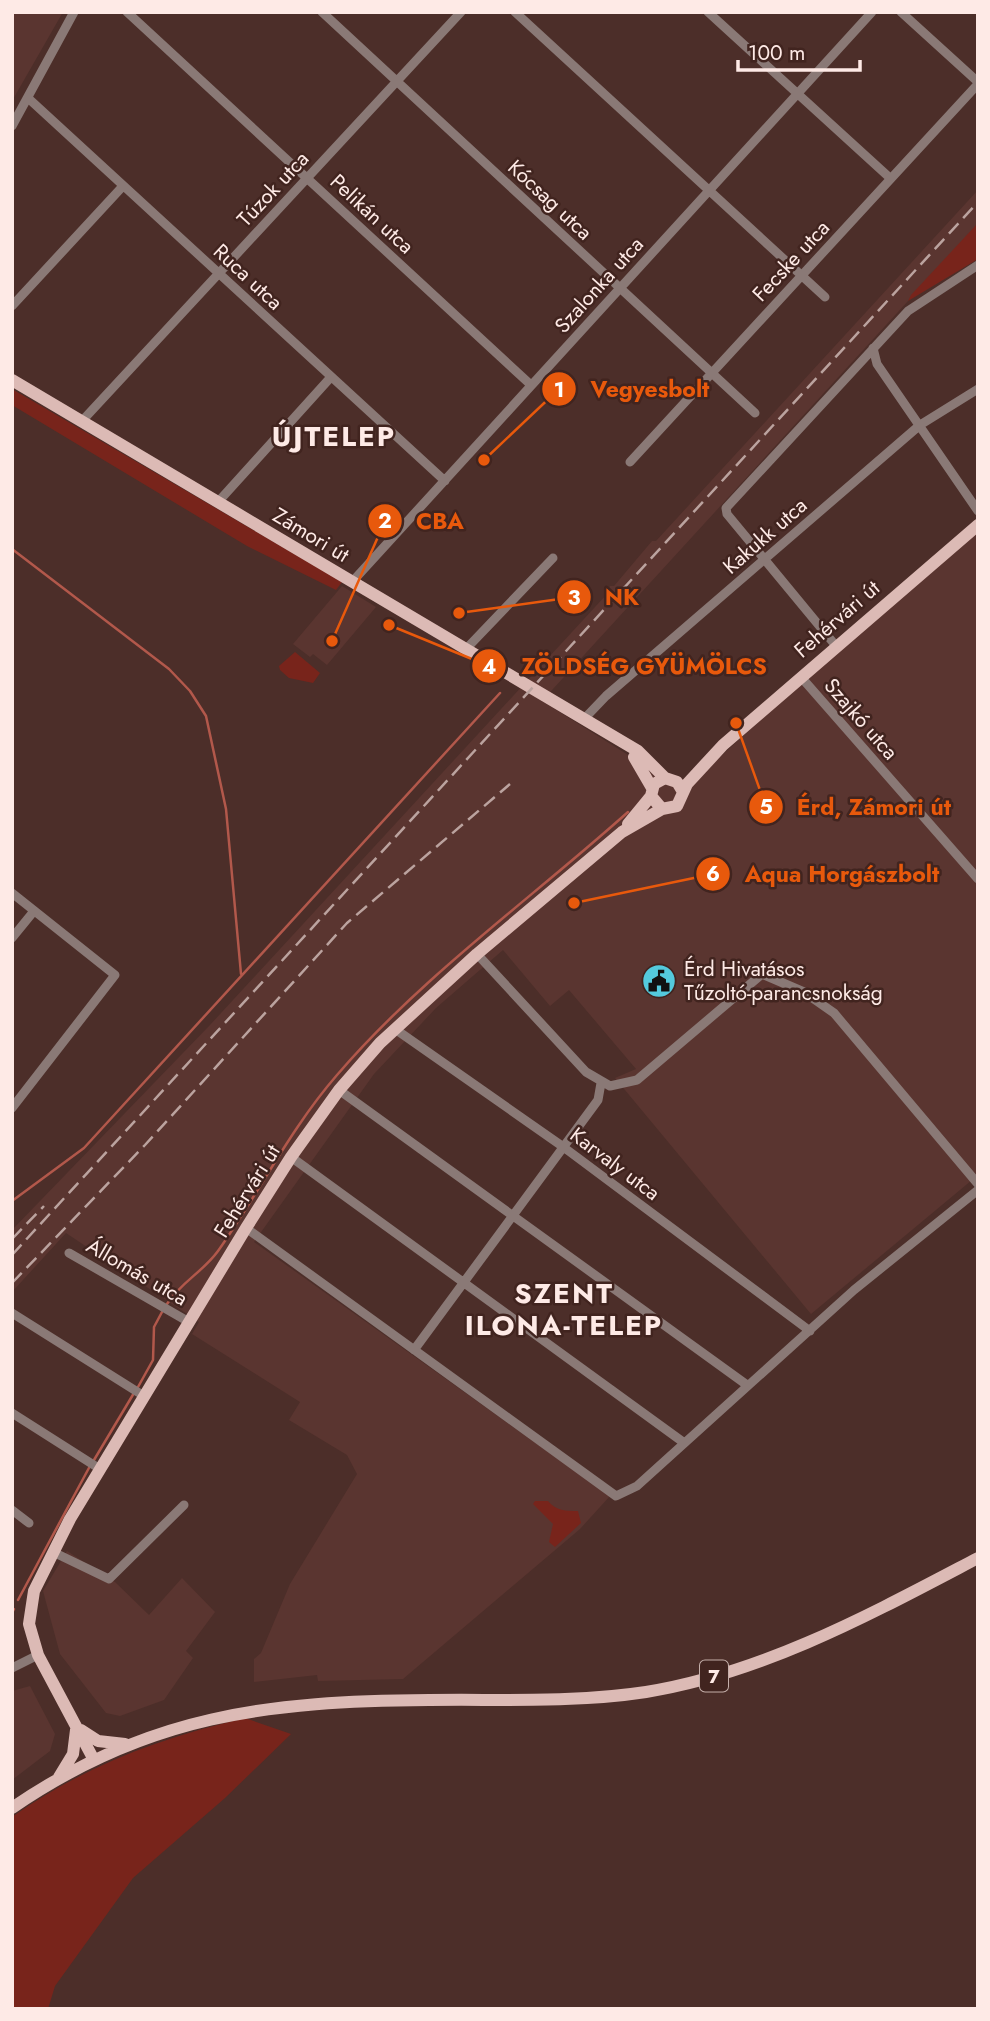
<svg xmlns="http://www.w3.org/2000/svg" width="990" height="2021" font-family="Jost,sans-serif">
  <rect width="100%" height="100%" fill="#4c2e29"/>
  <path fill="#5a3530" d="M12,12H63L12,101Z
    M978,190V223L973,230L542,701L684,790L806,678L978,531V1175L811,1314L615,1078L636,1069L569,990L550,1006L503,950L436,1008L374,1074L254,1242L610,1496L580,1529L403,1679L318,1681L317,1675L254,1682V1659L261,1653L290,1584L357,1474L347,1455L289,1420L300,1402L192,1334L199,1322L66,1233L12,1292V1230L210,1025L607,594L610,586H614L652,541H656Z
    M342,586L376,607L327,665L313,654L310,657L293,644Z
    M67,1551L115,1582L149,1615L182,1578L215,1612L186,1651L193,1658L164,1700L120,1716L106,1713L60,1654L43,1591Z
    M30,1686L55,1734L50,1751L12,1780V1691Z"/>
  <path fill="#78241b" d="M978,223V259L908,301L911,295Z
    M12,389L342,582L336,590L247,546L12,405Z
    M295,652L320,673L313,683L289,678L280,670L279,666Z
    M535,1501H548C556,1511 566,1511 578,1511L581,1523L555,1547L549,1542L553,1524L533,1504Z
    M245,1718L291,1734L225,1798L133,1878L55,1986L48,2009H12V1817C84,1766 160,1738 245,1718Z"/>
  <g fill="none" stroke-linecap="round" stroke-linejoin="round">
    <path stroke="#b2584b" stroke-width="2.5" d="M12,549L169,669L190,691L206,716L226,809L241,974
      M12,1201L84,1148L500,693
      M167,1304C181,1282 203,1272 218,1251C259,1193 290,1129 337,1075C422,976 531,899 628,812
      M138,1387L153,1360L154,1327L162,1312
      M94,1460L134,1393
      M18,1600L90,1466
      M12,1613L14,1609"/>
    <path stroke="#8a7976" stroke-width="9" d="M127,12L531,385
      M322,12L755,413
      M515,12L825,297
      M708,12L890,178
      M901,12L978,82
      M28,98L445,481
      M12,126L74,12
      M12,306L123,186
      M873,348L877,364L978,511
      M82,421L461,12
      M630,462L978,84
      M218,502L331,377
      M352,582L872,12
      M836,646L727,514L726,508L908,311L978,265
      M466,649L553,558
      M801,677L978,879
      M584,719L606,696L920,425L978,389
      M12,893L115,975L12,1108
      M12,938L34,911
      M477,954L586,1072L610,1086L637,1080L762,974L804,992L834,1013L978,1184
      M395,1029L562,1146L810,1331
      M339,1090L747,1385
      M291,1157L683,1442
      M246,1228L616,1496L637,1486L854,1290L978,1190
      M69,1253L189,1322
      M12,1313L144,1396
      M414,1350L598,1100L601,1083
      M12,1413L100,1469
      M12,1510L29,1523
      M53,1552L109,1579L184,1505
      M12,1668L38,1655"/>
    <path stroke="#dcbab5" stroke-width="12" d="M12,380L638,751L665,778
      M634,757L652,788
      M683,792L677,782L665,778L654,784L651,796L662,809L677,806L687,784L723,745L978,525
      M628,824L651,796
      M81,1730L98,1741L125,1744
      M94,1760L38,1655L29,1624L34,1591L70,1519L246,1228L291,1157L339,1090L380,1043L477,954L622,832L662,809
      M59,1777L73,1754L76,1730
      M12,1808C147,1715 270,1701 429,1700C502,1699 574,1703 646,1692C764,1673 873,1613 978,1558"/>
    <path stroke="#bba39f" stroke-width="2.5" stroke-dasharray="14 7" stroke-linecap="butt" d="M12,1239L44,1206
      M12,1255L978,202
      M12,1283L145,1145L347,923L510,784"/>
  </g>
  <defs>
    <g id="civic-disc" transform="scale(1.75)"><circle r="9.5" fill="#54cadd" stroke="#41241f"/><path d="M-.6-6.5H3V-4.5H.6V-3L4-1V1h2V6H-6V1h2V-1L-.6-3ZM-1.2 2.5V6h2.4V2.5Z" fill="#111"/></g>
  </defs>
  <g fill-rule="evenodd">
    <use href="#civic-disc" x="659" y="981"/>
  </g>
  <g text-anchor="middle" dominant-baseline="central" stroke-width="5" stroke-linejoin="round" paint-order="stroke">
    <rect fill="#41241f" stroke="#c5afaa" stroke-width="2" x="700" y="1660.5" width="28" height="31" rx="5"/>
    <g font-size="19" font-weight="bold" fill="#feeae6">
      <text x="714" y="1676">7</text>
    </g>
    <g font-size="21" fill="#feeae6" stroke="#41241f">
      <text transform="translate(273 189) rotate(-47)">Túzok utca</text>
      <text transform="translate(550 200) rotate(43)">Kócsag utca</text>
      <text transform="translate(372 214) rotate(43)">Pelikán utca</text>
      <text transform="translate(791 261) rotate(-47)">Fecske utca</text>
      <text transform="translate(248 277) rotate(43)">Ruca utca</text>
      <text transform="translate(599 285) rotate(-48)">Szalonka utca</text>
      <text transform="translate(311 535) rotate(31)">Zámori út</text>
      <text transform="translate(765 536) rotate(-41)">Kakukk utca</text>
      <text transform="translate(837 619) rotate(-41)">Fehérvári út</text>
      <text transform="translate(861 719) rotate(49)">Szajkó utca</text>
      <text transform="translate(615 1164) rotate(37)">Karvaly utca</text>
      <text transform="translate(247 1191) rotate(-58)">Fehérvári út</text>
      <text transform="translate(137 1272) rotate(30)">Állomás utca</text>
    </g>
    <g font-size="21" fill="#feeae6" stroke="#41241f" text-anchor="start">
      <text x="684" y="969">Érd Hivatásos<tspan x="684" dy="24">Tűzoltó-parancsnokság</tspan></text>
    </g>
    <g font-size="28" font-weight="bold" letter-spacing="2" fill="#feeae6" stroke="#41241f">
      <text x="334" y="436">ÚJTELEP</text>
      <text x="564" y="1293">SZENT<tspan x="564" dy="32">ILONA-TELEP</tspan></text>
    </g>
  </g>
  <path fill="none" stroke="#e8590c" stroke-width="2.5" d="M484 460L559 389M332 641L385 521M459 613L574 597M389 625L489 666M736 723L766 807M574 903L713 874"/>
  <g fill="#e8590c" stroke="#41241f" stroke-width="2.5">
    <circle cx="484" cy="460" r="7"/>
    <circle cx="332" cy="641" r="7"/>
    <circle cx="459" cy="613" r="7"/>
    <circle cx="389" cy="625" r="7"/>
    <circle cx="736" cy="723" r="7"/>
    <circle cx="574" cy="903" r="7"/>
    <circle cx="559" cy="389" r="18"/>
    <circle cx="385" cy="521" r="18"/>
    <circle cx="574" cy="597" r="18"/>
    <circle cx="489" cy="666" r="18"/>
    <circle cx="766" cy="807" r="18"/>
    <circle cx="713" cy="874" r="18"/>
  </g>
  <g font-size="21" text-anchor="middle" font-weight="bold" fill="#fff">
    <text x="559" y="397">1</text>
    <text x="385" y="528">2</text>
    <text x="574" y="605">3</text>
    <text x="489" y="674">4</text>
    <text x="766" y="814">5</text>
    <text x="713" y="881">6</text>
  </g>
  <g font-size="23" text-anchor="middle" font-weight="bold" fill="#e8590c" stroke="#41241f" stroke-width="5" stroke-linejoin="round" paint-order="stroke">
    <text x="650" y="397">Vegyesbolt</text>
    <text x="440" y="529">CBA</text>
    <text x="622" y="605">NK</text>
    <text x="644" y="674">ZÖLDSÉG GYÜMÖLCS</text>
    <text x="874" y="815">Érd, Zámori út</text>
    <text x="842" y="882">Aqua Horgászbolt</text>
  </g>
  <rect width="990" height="2021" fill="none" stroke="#feeae6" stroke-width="28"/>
  <path d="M738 60v10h122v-10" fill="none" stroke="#feeae6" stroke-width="3.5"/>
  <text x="748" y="60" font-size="21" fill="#feeae6" stroke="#41241f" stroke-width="5" paint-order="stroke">100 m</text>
</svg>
